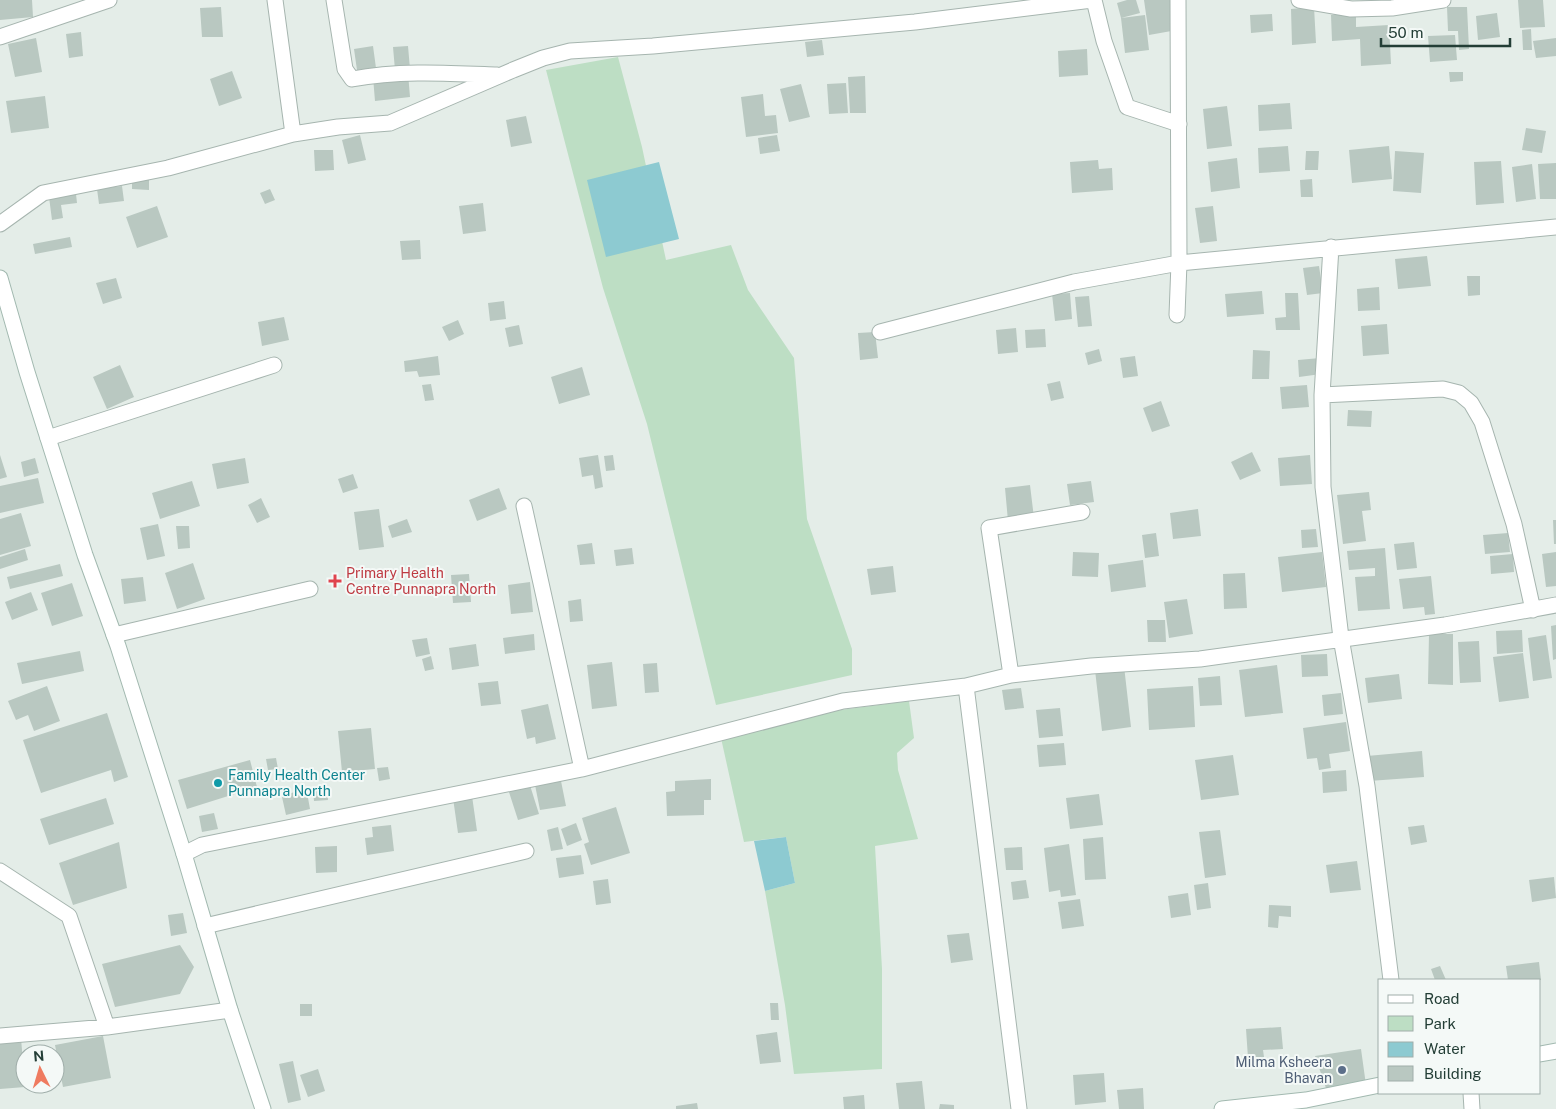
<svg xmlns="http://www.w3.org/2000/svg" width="1556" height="1109" font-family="'Public Sans',sans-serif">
  <rect width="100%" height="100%" fill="#e4ede8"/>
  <path fill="#bddec4" d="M618,57L642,147L666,260L731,245L748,290L794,358L807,519L852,649V675L716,705L647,424L603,288L546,70Z
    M909,701L914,738L897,753L898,770L918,839L875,846L882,969V1069L794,1074L785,1005L765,891L795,883L786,837L744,842L721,738L825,712Z"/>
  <path fill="#8dcad1" d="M659,162L679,239L606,257L587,180Z
    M786,837L795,883L765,891L754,841Z"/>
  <path fill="#b9c8c1" d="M0,0H32L33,17L0,20Z
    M1127,0H1136L1140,13L1121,18L1117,3Z
    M1144,0H1172L1177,30L1149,35Z
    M1518,0H1543L1545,27L1520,28Z
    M221,7L223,37H202L200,8Z
    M1314,7L1316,43L1292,45L1291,9Z
    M1447,7H1467L1469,49L1459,50L1458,31H1448Z
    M1356,13V27L1389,25L1391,64L1361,66L1360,39L1332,41L1331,15Z
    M1497,13L1500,37L1478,40L1476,16Z
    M1272,14L1273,31L1251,33L1250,15Z
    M1145,15L1149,50L1125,53L1121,18Z
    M1531,29L1532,50H1523L1522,30Z
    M81,32L83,56L69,58L66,34Z
    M1455,35L1457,60L1430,62L1428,36Z
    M36,38L42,72L15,77L8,44Z
    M1556,38V56L1536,58L1533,41Z
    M822,40L824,55L807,57L805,42Z
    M373,46L376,68L357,70L354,49Z
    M408,46L410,69L395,70L393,47Z
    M1087,49L1088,75L1059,77L1058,51Z
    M232,71L242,98L219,106L210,79Z
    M1449,72H1463V81L1450,82Z
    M408,73L410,97L375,101L373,77Z
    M865,76L866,113H850L848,77Z
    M846,83L848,113L829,114L827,84Z
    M801,84L810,117L789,122L780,89Z
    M763,94L765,116L776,115L778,133L746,137L741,97Z
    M45,96L49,128L11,133L6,101Z
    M1290,103L1292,129L1259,131L1258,105Z
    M1227,106L1232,146L1207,149L1203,109Z
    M526,116L532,143L511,147L506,120Z
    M1526,128L1546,131L1542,153L1522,150Z
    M360,135L366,160L348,164L342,140Z
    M777,135L780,151L760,154L758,138Z
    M1288,146L1290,171L1259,173L1258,148Z
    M1389,146L1392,179L1352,183L1349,150Z
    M314,150H333L334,170L315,171Z
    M1306,151H1319L1318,170H1305Z
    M1395,151L1424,153L1421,193L1393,191Z
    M1237,158L1240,188L1211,192L1208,162Z
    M1098,160L1099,169L1112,168L1113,190L1072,193L1070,162Z
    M1501,161L1504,203L1476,205L1474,162Z
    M1556,163V199H1540L1538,164Z
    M1532,164L1536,199L1516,202L1512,167Z
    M132,178H149V190L132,189Z
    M1312,179L1313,197H1301L1300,180Z
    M122,186L124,201L99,204L97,189Z
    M270,189L275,200L265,204L260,193Z
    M76,194L77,203L61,205L63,218L52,220L49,197Z
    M483,203L486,231L463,234L459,206Z
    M157,206L168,237L137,248L126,217Z
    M1213,206L1217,241L1200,243L1195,208Z
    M70,237L72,247L35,254L33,244Z
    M420,240L421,259L402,260L400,241Z
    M1427,256L1431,286L1398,289L1395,259Z
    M1319,266L1323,293L1307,295L1303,268Z
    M1467,276H1480V295L1468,296Z
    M116,278L122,298L103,304L96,283Z
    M1379,287L1380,310L1358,311L1357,289Z
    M1262,291L1264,314L1227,317L1225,294Z
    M1070,293L1072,319L1055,321L1052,294Z
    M1285,293H1298L1300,330H1276L1275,318L1286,317Z
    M1089,296L1092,326L1078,327L1075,297Z
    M504,301L506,319L490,321L488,303Z
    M284,317L289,340L262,346L258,322Z
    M458,320L464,334L449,341L442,327Z
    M1387,324L1389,354L1363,356L1361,326Z
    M519,325L523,344L509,347L505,328Z
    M1016,328L1018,352L998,354L996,330Z
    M1045,329L1046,347L1026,348L1025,330Z
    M875,332L878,358L860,360L858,333Z
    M1099,349L1102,361L1088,365L1085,353Z
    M1253,350L1270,351L1269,379H1252Z
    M438,356L440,375L419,377L417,371L405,372L404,361Z
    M1135,356L1138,376L1123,378L1120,358Z
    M1320,358L1321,374L1299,377L1298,360Z
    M120,365L134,397L107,409L93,377Z
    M582,367L590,395L559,404L551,377Z
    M1060,381L1064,398L1051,401L1047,384Z
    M431,384L434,400L425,401L422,385Z
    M1307,385L1309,407L1282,409L1280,387Z
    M1161,401L1170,426L1152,432L1143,408Z
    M1348,410L1372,411L1371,427L1347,426Z
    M1252,452L1261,471L1240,480L1231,462Z
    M0,455L7,477L0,479Z
    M598,455L603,487L595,489L593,475L582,477L579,458Z
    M613,455L615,470L606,471L604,456Z
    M1310,455L1312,484L1280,486L1278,458Z
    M35,458L39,473L24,477L21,462Z
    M245,458L249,483L217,489L212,464Z
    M353,474L358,488L343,493L338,479Z
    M38,478L44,503L0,513V486Z
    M192,481L200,506L160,519L152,493Z
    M1091,481L1094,502L1070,505L1067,484Z
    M1030,485L1034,518L1008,521L1005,488Z
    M499,488L507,509L477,521L469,500Z
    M1369,492L1371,510L1362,511L1366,541L1343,544L1337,495Z
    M261,498L270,517L257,523L248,505Z
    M379,509L384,547L359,550L354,512Z
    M1198,509L1201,536L1173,539L1170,513Z
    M21,513L31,546L0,555V519Z
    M407,519L412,532L392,538L388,526Z
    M1553,520H1556V544H1554Z
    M158,524L165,556L147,560L140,528Z
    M176,526H189L190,548L178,549Z
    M1316,529L1318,547L1302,548L1301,530Z
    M1156,533L1159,556L1145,558L1142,535Z
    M1508,533L1510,552L1485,554L1483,535Z
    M1414,542L1417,568L1397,570L1394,544Z
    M592,543L595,564L580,565L577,545Z
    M632,548L634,564L616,566L614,550Z
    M1385,548L1390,609L1358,611L1355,577L1375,576V568L1349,570L1347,551Z
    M25,549L28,560L0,569V557Z
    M1073,552L1099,553L1098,577L1072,576Z
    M1322,552L1326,587L1282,592L1278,557Z
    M1556,552V586L1546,587L1542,554Z
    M1513,554L1514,572L1491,574L1490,556Z
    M1143,560L1146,587L1111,592L1108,565Z
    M193,563L205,599L177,609L165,573Z
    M60,564L63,576L10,589L7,577Z
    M893,566L896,592L871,595L867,569Z
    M1245,573L1247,608L1224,609L1223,574Z
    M469,574L471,602L453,603L451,575Z
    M1431,576L1435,614L1425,615L1424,607L1403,609L1399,579Z
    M143,577L146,601L124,604L121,579Z
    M530,582L533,612L511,614L508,585Z
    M72,583L83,616L52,626L41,593Z
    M31,592L38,610L12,620L5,602Z
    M581,599L583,621L570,622L568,601Z
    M1187,599L1193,634L1169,638L1164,602Z
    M1147,620H1165L1166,642H1148Z
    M1556,625V659L1553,660L1551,626Z
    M1522,630L1523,652L1497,654L1496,631Z
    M534,634L535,650L505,654L503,638Z
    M1429,634H1453V685L1428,684Z
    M1546,635L1552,678L1533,681L1528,638Z
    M427,638L430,654L416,657L412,640Z
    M1479,641L1481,682L1460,683L1458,642Z
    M476,644L479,666L452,670L449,648Z
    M80,651L84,671L22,684L17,663Z
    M1523,653L1529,698L1499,702L1493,657Z
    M1327,654L1328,676L1302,677L1301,655Z
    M431,656L434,669L425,671L422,659Z
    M612,662L617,706L592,709L587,665Z
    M657,663L659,692L645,693L643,664Z
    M1277,665L1283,713L1245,717L1239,670Z
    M1124,666L1131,727L1102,731L1095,670Z
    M1399,674L1402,699L1368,703L1365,678Z
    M1220,676L1222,705L1200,706L1198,678Z
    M498,681L501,704L481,706L478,683Z
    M47,686L60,721L34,731L28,715L16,720L8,701Z
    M1193,686L1195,727L1149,730L1147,689Z
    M1021,688L1024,708L1005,710L1002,690Z
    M1341,693L1343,714L1324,716L1322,695Z
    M548,704L556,739L536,744L535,737L527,739L521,710Z
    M1060,708L1063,736L1039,738L1036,710Z
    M107,713L128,777L114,782L111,770L41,793L23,740Z
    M1346,722L1350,751L1329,754L1331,768L1319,770L1317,758L1307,759L1303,728Z
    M371,728L375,769L342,772L338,731Z
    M1064,743L1066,765L1039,767L1037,745Z
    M1422,751L1424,777L1369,781L1367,756Z
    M1233,755L1239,795L1201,800L1195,760Z
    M276,758L278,769L268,770L266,759Z
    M250,760L257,787L187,809L178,780Z
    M388,767L390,779L379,781L377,768Z
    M1346,770L1347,791L1323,793L1322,772Z
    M560,776L566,806L540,810L534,780Z
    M528,779L539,814L518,820L507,786Z
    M711,779V800H704V815L667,816L666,792L675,791V781Z
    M327,786L328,800L314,801L313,787Z
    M306,787L310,809L286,815L282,797Z
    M1099,794L1103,825L1070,829L1066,798Z
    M472,796L477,831L458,833L453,798Z
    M106,798L114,824L49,845L40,819Z
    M616,807L630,853L591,865L584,844L589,842L582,818Z
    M214,813L218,829L202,832L199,816Z
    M576,823L582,840L567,846L561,829Z
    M391,825L394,851L367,855L365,838L373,837L372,827Z
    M1424,825L1427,842L1411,845L1408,827Z
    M558,827L563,849L551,851L547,830Z
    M1220,830L1226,875L1205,878L1199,832Z
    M1103,837L1106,879L1085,880L1083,839Z
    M119,842L127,888L73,905L59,863Z
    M1069,844L1076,895L1061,897L1060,890L1049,892L1044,848Z
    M337,846V872L316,873L315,847Z
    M1022,847L1023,870H1006L1004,848Z
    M581,855L584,874L559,878L556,858Z
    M1357,861L1361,890L1330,893L1326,865Z
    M1554,877L1556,898L1532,902L1529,880Z
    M608,879L611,903L596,905L593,881Z
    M1026,880L1029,898L1013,900L1011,882Z
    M1208,883L1211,908L1197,910L1194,885Z
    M1188,893L1191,915L1171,918L1168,896Z
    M1080,899L1084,926L1062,929L1058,902Z
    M1269,905L1291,906V917L1279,916L1278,928L1268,927Z
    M183,913L187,933L171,936L168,915Z
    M969,933L973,960L951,963L947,935Z
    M180,945L194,967L180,994L115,1007L102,964Z
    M1539,962L1541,980H1508L1506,966Z
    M1440,966L1446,980H1435L1431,969Z
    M770,1003H778L779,1020H771Z
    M300,1004H312V1016H300Z
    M1281,1027L1283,1049L1263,1050L1264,1057L1248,1058L1246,1029Z
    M777,1032L781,1062L760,1064L756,1035Z
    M103,1036L111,1078L63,1087L55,1045Z
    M21,1038L25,1087L0,1089V1039Z
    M1361,1049L1366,1085L1328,1094L1315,1056Z
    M293,1061L301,1100L288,1103L279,1064Z
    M318,1069L325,1091L308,1097L300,1075Z
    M1104,1073L1106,1102L1075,1105L1073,1075Z
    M922,1081L925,1109H899L896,1083Z
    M1143,1088L1144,1109H1119L1117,1090Z
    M864,1095L865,1109H844L843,1097Z
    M697,1103L698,1109H676V1106Z
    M940,1104L954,1105V1109H939Z"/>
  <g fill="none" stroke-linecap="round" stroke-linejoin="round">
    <g stroke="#a6b5af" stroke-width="17">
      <path id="street" d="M275,0L293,134
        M334,0L345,69L352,79C400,70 447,73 497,75
        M1094,0L1104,41L1127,107L1179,124
        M1299,0L1351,9L1392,8L1443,0
        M0,37L109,0
        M0,224L43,193L168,168L293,134L338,127L390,123L513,70L543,58L570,51L653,46L915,22L1092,0
        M1331,247L1322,395L1323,487L1341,638L1367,786L1391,980
        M1177,315L1179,263L1178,0
        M880,332L1074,282L1179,263L1556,227
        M1322,395L1443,389L1459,393L1471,403L1482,422L1514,524L1533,610
        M48,438L274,365
        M524,506L582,769
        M114,635L310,589
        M1011,675L989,528L1082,512
        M966,686L1019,1109
        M184,854L202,845L582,769L843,701L966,686L1011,675L1091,666L1200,659L1445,625L1556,605
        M0,871L69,916L107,1027
        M205,926L526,851
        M0,1036L107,1027L230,1010
        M1471,1093L1472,1109"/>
    </g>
    <g stroke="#a2b9b0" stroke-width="17">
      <path id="secondary" d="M0,278L27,372L85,555L118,646L184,854L230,1010L263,1109
        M1540,1054L1556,1051
        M1222,1109L1306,1100L1380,1085"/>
    </g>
    <use href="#street" stroke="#fff" stroke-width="15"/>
    <use href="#secondary" stroke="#fff" stroke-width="15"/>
  </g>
  <path fill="#e0444e" stroke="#f4f9f7" stroke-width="2" d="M332.5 573.5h5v5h5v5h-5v5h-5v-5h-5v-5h5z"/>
  <circle fill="#0f9aa8" stroke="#f4f9f7" stroke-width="2" cx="218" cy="783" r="5"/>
  <circle fill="#5c6f8a" stroke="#f4f9f7" stroke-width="2" cx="1342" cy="1070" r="5"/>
  <g text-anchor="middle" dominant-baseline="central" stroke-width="4" stroke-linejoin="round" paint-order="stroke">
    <g font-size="14" fill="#be3a42" stroke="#f4f9f7" text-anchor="start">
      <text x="346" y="573">Primary Health<tspan x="346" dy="16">Centre Punnapra North</tspan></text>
    </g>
    <g font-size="14" fill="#0d838f" stroke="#f4f9f7" text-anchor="start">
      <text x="228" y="775">Family Health Center<tspan x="228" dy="16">Punnapra North</tspan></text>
    </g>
    <g font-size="14" fill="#4e5e75" stroke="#f4f9f7" text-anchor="end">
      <text x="1332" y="1062">Milma Ksheera<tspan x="1332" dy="16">Bhavan</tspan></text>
    </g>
  </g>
  <rect x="1378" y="979" width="162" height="115" fill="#f4f9f7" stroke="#a0aeaa"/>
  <rect x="1388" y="995" width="25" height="8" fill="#ffffff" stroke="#a0aeaa"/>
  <text x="1424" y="1004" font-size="15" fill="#233e36">Road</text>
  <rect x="1388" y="1016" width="25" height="15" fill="#bddec4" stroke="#a0aeaa"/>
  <text x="1424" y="1029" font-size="15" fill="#233e36">Park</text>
  <rect x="1388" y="1042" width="25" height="15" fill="#8dcad1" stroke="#a0aeaa"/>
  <text x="1424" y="1054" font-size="15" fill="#233e36">Water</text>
  <rect x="1388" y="1066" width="25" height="15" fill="#b9c8c1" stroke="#a0aeaa"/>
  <text x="1424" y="1079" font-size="15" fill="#233e36">Building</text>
  <g transform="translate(40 1069) rotate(355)"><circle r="24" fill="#f4f9f7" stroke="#a0aeaa"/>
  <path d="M0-4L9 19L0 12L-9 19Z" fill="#ef7b60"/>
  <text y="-8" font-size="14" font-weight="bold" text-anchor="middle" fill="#233e36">N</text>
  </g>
  <path d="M1381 38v8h129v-8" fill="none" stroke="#233e36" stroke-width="2.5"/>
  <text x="1388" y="38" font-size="15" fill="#233e36" stroke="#f4f9f7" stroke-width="4" paint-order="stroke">50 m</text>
</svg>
